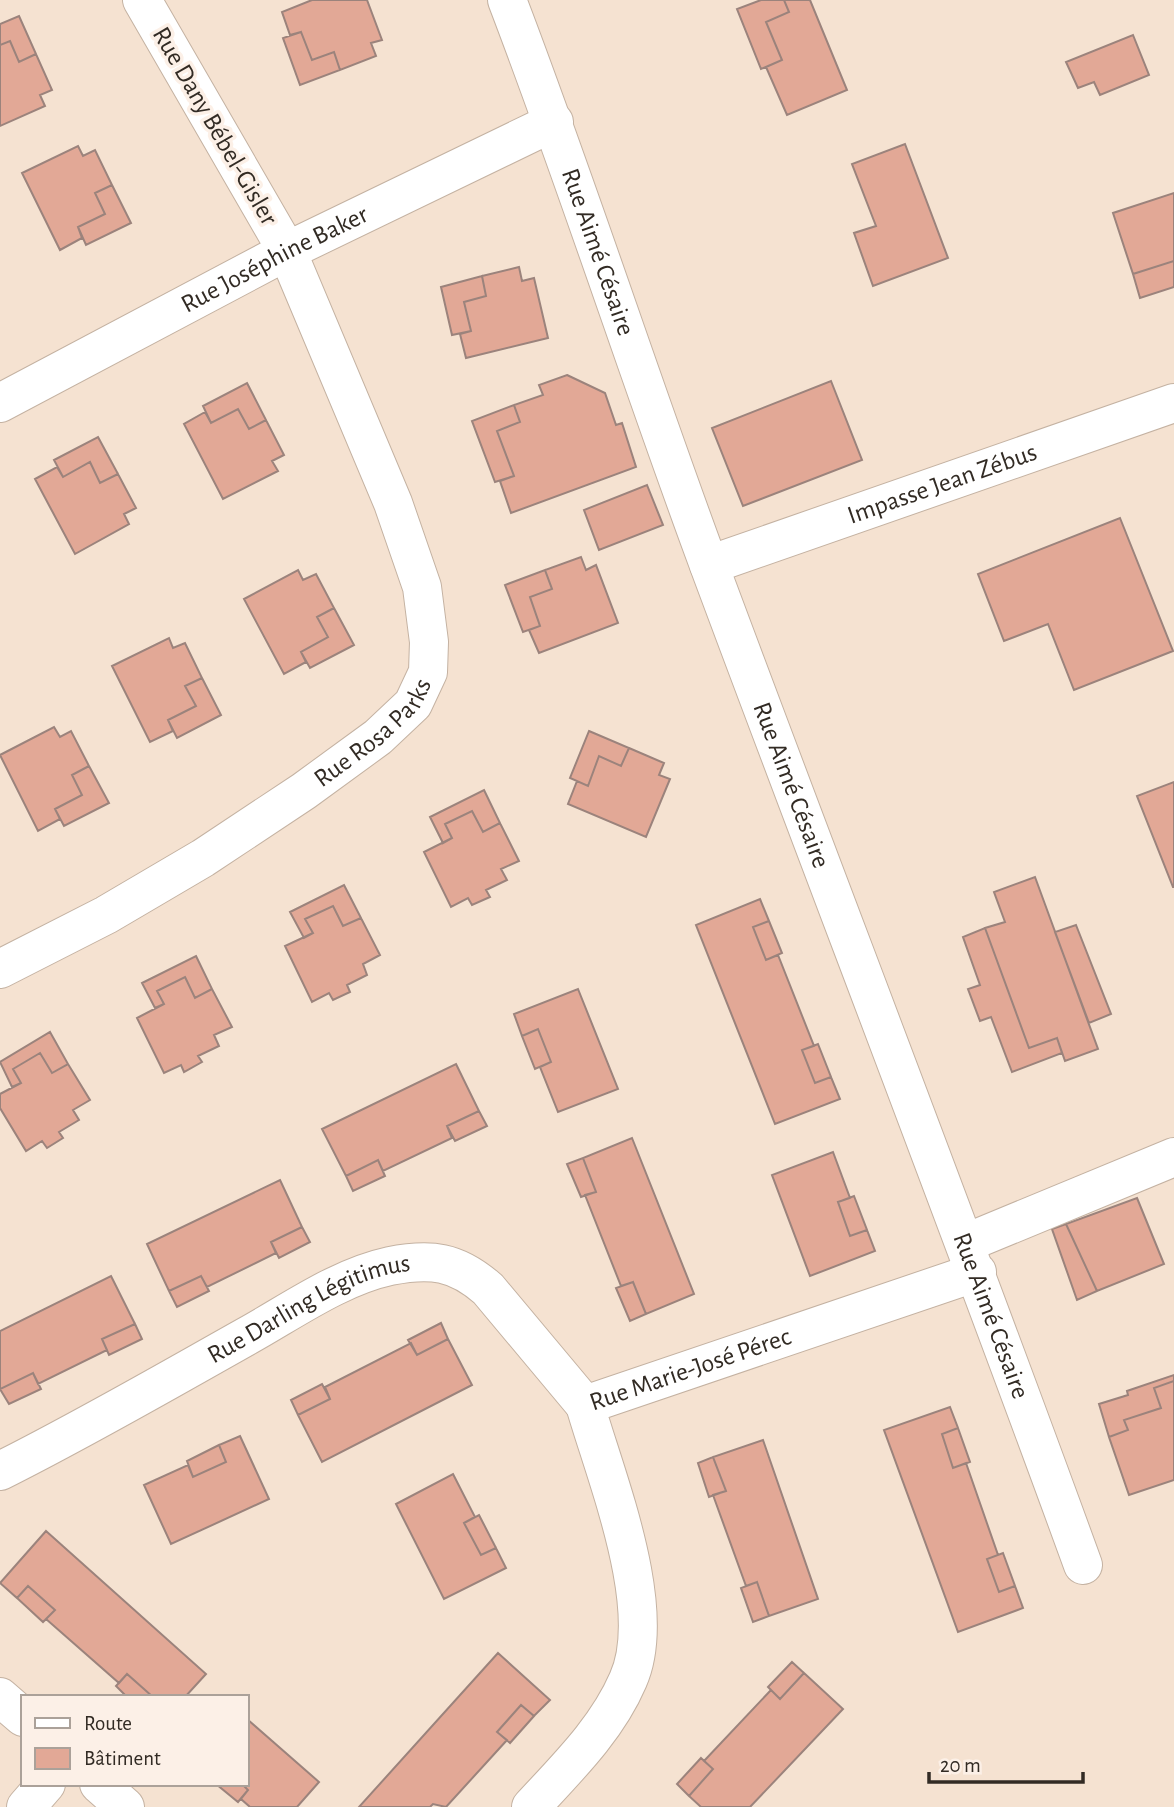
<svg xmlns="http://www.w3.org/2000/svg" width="1174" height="1807" font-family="'Alegreya Sans',sans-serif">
  <rect width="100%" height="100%" fill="#f5e2d1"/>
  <path fill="#e2a896" stroke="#9b837c" stroke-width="2" d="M312,0H367L382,40L371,43L376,56L340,70L334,52L312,60L301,32L290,35L282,12Z
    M761,0H784L789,12L766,22L782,60L761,69L737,9Z
    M784,0H810L847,90L787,115L766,67L782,60L766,22L789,12Z
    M19,16L36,54L19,62L10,41L0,45V24Z
    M301,32L312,60L334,52L340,70L300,85L283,38Z
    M1133,35L1149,75L1100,95L1094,82L1078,88L1066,62Z
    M10,41L19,62L36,54L52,90L40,95L45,106L0,126V45Z
    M905,144L948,258L873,286L854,233L876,226L852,164Z
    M78,146L83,156L95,150L112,185L95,193L105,214L78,227L82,238L60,250L22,173Z
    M112,185L131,223L86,245L78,227L105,214L95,193Z
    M1174,193V261L1133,274L1113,213Z
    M1174,261V287L1140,298L1133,274Z
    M519,267L522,281L534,278L548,338L466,358L460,334L471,331L464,302L486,296L482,276Z
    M482,276L486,296L464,302L471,331L452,335L441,287Z
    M567,375L605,393L616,425L622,423L636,467L511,513L500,481L514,476L497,431L520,422L514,405L543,395L539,385Z
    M831,381L862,460L743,506L712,428Z
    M247,383L266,420L249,429L238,409L211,423L203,406Z
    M514,405L520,422L497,431L514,476L495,482L472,421Z
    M238,409L249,429L266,420L284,455L272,461L278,471L223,499L184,424L205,412L211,423Z
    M98,437L118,474L100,483L90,462L63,477L54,460Z
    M90,462L100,483L118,474L136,508L124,514L129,524L75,554L35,479L57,467L63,477Z
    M647,485L663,525L599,550L584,510Z
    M1120,518L1173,651L1074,690L1048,624L1004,641L978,574Z
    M581,557L586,570L596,565L618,623L539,653L529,630L540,626L530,597L552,589L545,570Z
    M298,570L303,580L316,574L334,608L317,617L328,637L301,652L306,662L284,674L244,599Z
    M545,570L552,589L530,597L540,626L523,632L505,585Z
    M334,608L354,645L310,668L301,652L328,637L317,617Z
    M169,638L173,648L185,643L202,678L185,686L196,706L168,720L173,731L150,742L112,666Z
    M202,678L221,715L177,738L168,720L196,706L185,686Z
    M54,727L60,737L71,731L89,766L72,775L82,795L55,809L60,819L38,831L0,755Z
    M589,731L629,748L621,766L599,756L588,786L570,778Z
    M629,748L664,763L659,775L670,779L646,837L568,804L577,781L588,786L599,756L621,766Z
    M89,766L109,803L64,826L55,809L82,795L72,775Z
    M1174,782V887H1173L1137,796Z
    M484,790L500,823L483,832L472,811L445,824L452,838L443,843L430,817Z
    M472,811L483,832L500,823L519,861L501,869L507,880L486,890L490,897L472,905L468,898L451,907L424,852L452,838L445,824Z
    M1035,877L1098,1049L1065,1061L1057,1038L1029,1048L985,928L1005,922L994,892Z
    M344,885L361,918L343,926L333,906L305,919L313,933L304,938L290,912Z
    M760,899L769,921L753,927L766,960L778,955L814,1046L802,1050L815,1083L831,1077L840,1099L775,1124L696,925Z
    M333,906L343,926L361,918L380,955L363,964L367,975L347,985L350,992L333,1000L329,993L312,1002L285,946L313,933L305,919Z
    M769,921L782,953L766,960L753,927Z
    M1076,925L1111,1014L1089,1023L1055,932Z
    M985,928L1029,1048L1057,1038L1062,1053L1012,1072L991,1017L980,1021L968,989L980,985L963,937Z
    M196,956L212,989L195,998L185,977L157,991L164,1004L155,1008L142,983Z
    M185,977L195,998L212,989L232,1027L214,1035L219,1046L198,1056L202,1062L184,1072L181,1065L164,1073L137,1018L164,1004L157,991Z
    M578,989L618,1089L558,1112L540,1067L551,1062L538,1029L522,1036L514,1014Z
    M538,1029L551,1062L535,1069L522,1036Z
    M50,1032L68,1064L52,1073L40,1053L13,1069L21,1083L12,1087L0,1062Z
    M818,1044L831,1077L815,1083L802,1050Z
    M40,1053L52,1073L68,1064L90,1100L73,1110L79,1120L59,1132L63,1138L47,1148L42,1141L26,1151L0,1108V1094L21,1083L13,1069Z
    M456,1064L479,1111L447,1126L452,1138L383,1171L378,1160L346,1176L322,1129Z
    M479,1111L487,1126L455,1141L447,1126Z
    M632,1138L694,1294L646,1314L633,1282L621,1286L585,1195L596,1192L583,1158Z
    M833,1152L850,1198L838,1202L850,1236L867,1230L875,1251L810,1276L772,1175Z
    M583,1158L596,1192L581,1197L567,1164Z
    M378,1160L385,1176L353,1191L346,1176Z
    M280,1180L302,1227L271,1242L276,1253L207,1287L201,1276L169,1291L147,1244Z
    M854,1196L867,1230L850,1236L838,1202Z
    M1137,1198L1164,1264L1097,1291L1066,1224Z
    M1066,1224L1097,1291L1077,1300L1052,1229Z
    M302,1227L310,1242L279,1258L271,1242Z
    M111,1276L135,1324L102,1339L107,1350L38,1384L33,1373L0,1389V1331Z
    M201,1276L209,1291L177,1307L169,1291Z
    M633,1282L646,1314L630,1321L616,1288Z
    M441,1323L448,1339L417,1355L408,1340Z
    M135,1324L142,1339L109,1355L102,1339Z
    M448,1339L472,1385L322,1462L298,1415L330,1399L325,1387L411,1343L417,1355Z
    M33,1373L41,1389L9,1404L0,1389Z
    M1174,1375V1381L1154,1388L1161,1408L1124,1420L1128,1430L1109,1437L1099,1404L1128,1395L1127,1391Z
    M1174,1381V1480L1129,1495L1109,1437L1128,1430L1124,1420L1161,1408L1154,1388Z
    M322,1384L330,1399L298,1415L291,1400Z
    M950,1407L958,1428L942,1434L953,1468L966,1463L998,1555L987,1559L999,1592L1015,1586L1023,1608L958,1632L884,1430Z
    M958,1428L970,1462L953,1468L942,1434Z
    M240,1436L269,1499L171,1544L144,1485L188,1465L193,1477L226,1462L219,1445Z
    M763,1440L818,1599L769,1616L757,1582L746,1586L713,1495L726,1491L713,1457Z
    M219,1445L226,1462L193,1477L187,1461Z
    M713,1457L726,1491L709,1497L698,1463Z
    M453,1474L475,1517L464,1523L481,1555L496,1548L506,1568L444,1599L396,1504Z
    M479,1515L496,1548L481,1555L464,1523Z
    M46,1531L206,1674L185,1697H153L127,1674L119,1683L46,1619L55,1610L28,1586L17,1598L0,1583Z
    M1003,1553L1015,1586L999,1592L987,1559Z
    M757,1582L769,1616L753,1622L741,1588Z
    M28,1586L55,1610L43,1622L17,1598Z
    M498,1653L550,1700L534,1716L521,1705L497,1732L507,1740L446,1807L433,1804L430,1807H359Z
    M792,1662L804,1673L780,1699L768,1687Z
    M804,1673L843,1709L750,1807H701L689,1796L713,1769L704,1761L771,1690L780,1699Z
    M127,1674L153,1697H127L116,1686Z
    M521,1705L534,1716L510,1743L497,1732Z
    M247,1719L319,1782L297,1807H250L241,1799L248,1790L242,1784H247Z
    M701,1758L713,1769L689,1796L677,1784Z
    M216,1784H242L248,1790L238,1802Z"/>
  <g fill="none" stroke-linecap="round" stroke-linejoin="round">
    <g stroke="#c4b2a2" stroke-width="40">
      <g id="minor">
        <path id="s1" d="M507,0C579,188 640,380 710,568C834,901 962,1232 1083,1565"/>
        <path id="s2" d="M0,403L287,251L554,122"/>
        <path id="s3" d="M709,565L1174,403"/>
        <path id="s4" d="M0,969L106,915L203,858L304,791L378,737L413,704L428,672L429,642L422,587L393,503L287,251L142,0"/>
        <path d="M966,1243L1174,1157"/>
        <path id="s5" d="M0,1471C84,1429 165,1382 247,1336C292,1311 339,1277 390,1266C431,1258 456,1261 488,1289L585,1405"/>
        <path d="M0,1697L23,1717"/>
        <path d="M99,1784L125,1807"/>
        <path d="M26,1807L46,1784"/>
        <path id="s6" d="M531,1807C567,1768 607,1729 628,1680C660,1609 606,1478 585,1405L977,1272"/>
      </g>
    </g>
    <use href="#minor" stroke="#fff" stroke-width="38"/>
  </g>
  <g text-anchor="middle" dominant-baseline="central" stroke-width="7" stroke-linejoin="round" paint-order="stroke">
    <g font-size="26" fill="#322b24" stroke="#fcf0e7">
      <text transform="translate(215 126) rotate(60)">Rue Dany Bébel-Gisler</text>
      <text stroke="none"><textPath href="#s1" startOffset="268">Rue Aimé Césaire</textPath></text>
      <text stroke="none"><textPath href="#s2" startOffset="310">Rue Joséphine Baker</textPath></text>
      <text stroke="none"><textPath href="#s3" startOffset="247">Impasse Jean Zébus</textPath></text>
      <text stroke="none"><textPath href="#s4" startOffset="444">Rue Rosa Parks</textPath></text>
      <text stroke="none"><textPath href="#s1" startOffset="835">Rue Aimé Césaire</textPath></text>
      <text stroke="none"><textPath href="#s5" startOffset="350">Rue Darling Légitimus</textPath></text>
      <text stroke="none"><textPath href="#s1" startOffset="1402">Rue Aimé Césaire</textPath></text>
      <text stroke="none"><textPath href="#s6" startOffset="555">Rue Marie-José Pérec</textPath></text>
    </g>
  </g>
  <rect x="21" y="1695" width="228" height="91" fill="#fcf0e7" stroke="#aba199" stroke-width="2"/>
  <rect x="35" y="1718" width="35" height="10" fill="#ffffff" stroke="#aba199" stroke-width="2"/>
  <text x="84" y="1730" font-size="21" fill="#322b24">Route</text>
  <rect x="35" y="1748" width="35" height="21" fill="#e2a896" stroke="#aba199" stroke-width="2"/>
  <text x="84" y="1765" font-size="21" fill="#322b24">Bâtiment</text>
  <path d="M929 1772v10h154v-10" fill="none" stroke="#322b24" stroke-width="3.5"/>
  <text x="940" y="1772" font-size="21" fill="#322b24" stroke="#fcf0e7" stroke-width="5" paint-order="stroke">20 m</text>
</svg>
